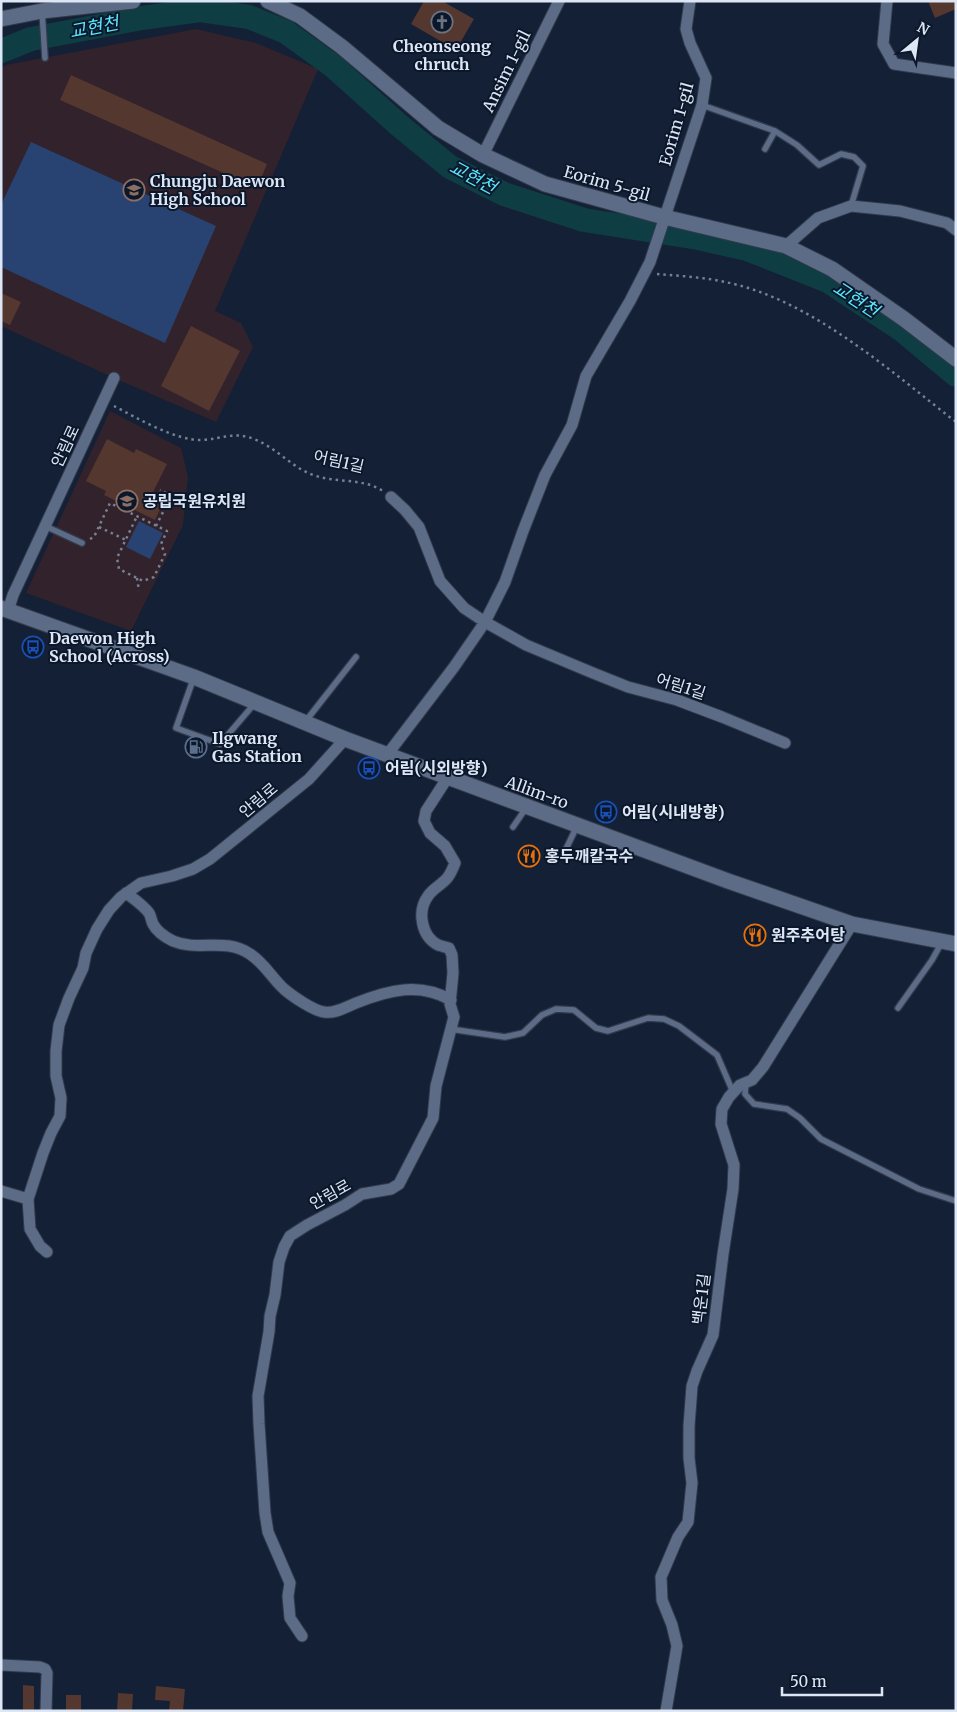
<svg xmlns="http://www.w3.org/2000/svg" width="957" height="1712" font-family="Merriweather,'Noto Sans KR',serif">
  <rect width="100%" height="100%" fill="#142035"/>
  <path fill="#32222b" d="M196,29L256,43L318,69L215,311L241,323L253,347L216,422L114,378L1,326V69L6,65Z
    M110,411L181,448L188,477L183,525L131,631L26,593Z"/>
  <path fill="#284371" d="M31,142L216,226L165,343L1,267V205Z
    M139,521L163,533L150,559L126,547Z"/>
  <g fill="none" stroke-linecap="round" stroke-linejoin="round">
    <path stroke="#0f3d44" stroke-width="24" d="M1,51L31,39L142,18L200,10L249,17L286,32L333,66L400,126L450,167L504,194L584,220L698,238L747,249L828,281L902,330L956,375"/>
  </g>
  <path fill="#54372f" d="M424,1H442L474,19L456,50L411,24Z
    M928,1H956V9L935,18Z
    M71,75L267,164L257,188L60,100Z
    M1,293L21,302L10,325L1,321Z
    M191,326L240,351L209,411L161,386Z
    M107,439L134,453L136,449L167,464L152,494L164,501L155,520L104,495L106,491L86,481Z
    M23,1685L34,1686V1711H23Z
    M156,1686L185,1689L183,1711H169L170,1701L155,1700Z
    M118,1693L133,1694L132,1711H117Z
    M66,1695H81V1711H66Z"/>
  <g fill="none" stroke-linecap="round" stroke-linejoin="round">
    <g stroke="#323a4c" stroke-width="8">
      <path id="lane" d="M42,11L45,58
        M702,105L775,131L797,145L819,165L841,154L854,157L863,166L851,206
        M765,149L775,131
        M45,526L82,543
        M194,677L176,728L220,744L255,703
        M305,722L356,657
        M513,827L526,808
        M566,849L577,826
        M898,1008L932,960L942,942
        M450,1029L505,1037L523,1033L542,1015L556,1009L574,1010L596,1028L608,1031L648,1018L664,1019L679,1026L717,1055L733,1092
        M746,1082L745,1094L754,1104L787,1109L800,1118L821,1139L919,1189L956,1201"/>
    </g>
    <g stroke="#323a4c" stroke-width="13">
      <path id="street" d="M887,1L883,44L894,64L956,73
        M483,155L559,1
        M786,246L818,218L851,206L900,211L947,223L956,230
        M391,497L405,510L419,527L440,581L464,608L485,622L526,645L593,673L628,687L677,700L722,717L785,743
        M8,611L13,595L114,378
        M387,755L454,667L485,622L505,582L523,531L545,475L572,425L586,376L630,301L650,262L702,105L706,78L690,43L686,29L690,1
        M126,893C134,899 143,905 149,913C151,916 151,920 153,924C157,932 165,937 173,941C199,952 225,937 250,954C264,963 272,978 284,989C292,996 314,1011 324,1012C335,1014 346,1007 356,1003C389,990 419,982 451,1000
        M1,1191L28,1199
        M47,1252L40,1246L30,1229L28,1199L43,1153L51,1133L60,1116L61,1098L56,1076V1051L59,1025L69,998L83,968L86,953L97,929L109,910L121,897L141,883L172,876L193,869L210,859L309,779L345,739
        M302,1636L290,1618L288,1596L290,1583L268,1532L265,1513L259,1424L258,1396L269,1332L270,1316L275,1295L279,1262L284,1247L290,1236L307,1225L345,1205L362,1194L391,1189L399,1184L433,1118L436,1086L454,1017L450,1004L453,973L452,955L449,948C445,947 441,946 438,945C421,936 417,911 428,896C433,888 442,885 448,877C451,873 453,868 455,863L445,846L430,833L424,821L426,811L448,777
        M1,1665L40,1667L45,1669L47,1673L46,1711
        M666,1711L677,1646L672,1625L662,1600L661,1577L678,1537L688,1522L692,1483L689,1458V1426L692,1386L697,1371L713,1335L723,1254L733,1189L734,1165L721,1124L722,1109L729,1097L740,1085L752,1080L763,1067L852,924"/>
    </g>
    <g stroke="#323a4c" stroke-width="17">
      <path id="secondary" d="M268,1L300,16L342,47L438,128L483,155L545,184L664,217L786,246L832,269L904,319L956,359
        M1,19L42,11L133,1
        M1,608L194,677L345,739L728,881L852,924L956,944"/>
    </g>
    <path stroke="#768193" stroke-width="2.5" stroke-dasharray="2.5 4" stroke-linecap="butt" d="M657,274C679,276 703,277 725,282C810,299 889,370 956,422
      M114,406C137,418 176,441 202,440C222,439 234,431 254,439C277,448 293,469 316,476C338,483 363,478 383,491
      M156,526L171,496L160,490
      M99,527L126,540
      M90,539L94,537L110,503L167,531L161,544L165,554L154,577L143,581L119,569L117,558L137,516
      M137,578L139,591"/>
    <use href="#lane" stroke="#5d6c86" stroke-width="5.5"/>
    <use href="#street" stroke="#5d6c86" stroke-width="11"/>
    <use href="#secondary" stroke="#5d6c86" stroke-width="15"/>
  </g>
  <defs>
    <g id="church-ring" transform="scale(1.125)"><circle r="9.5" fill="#0b172b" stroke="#6b7280" stroke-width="1.5"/><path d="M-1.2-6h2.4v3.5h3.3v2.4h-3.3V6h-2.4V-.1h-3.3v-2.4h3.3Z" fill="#6b7280"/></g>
    <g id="school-ring" transform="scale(1.125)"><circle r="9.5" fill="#0b172b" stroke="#8d6e63" stroke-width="1.5"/><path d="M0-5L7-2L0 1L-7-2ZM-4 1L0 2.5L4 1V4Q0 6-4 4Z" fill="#8d6e63"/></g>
    <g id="bus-ring" transform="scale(1.125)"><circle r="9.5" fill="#0b172b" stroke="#1a4fb4" stroke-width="1.5"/><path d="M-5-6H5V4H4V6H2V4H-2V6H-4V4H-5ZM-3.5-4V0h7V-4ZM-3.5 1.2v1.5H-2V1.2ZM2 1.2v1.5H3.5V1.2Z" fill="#1a4fb4"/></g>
    <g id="fuel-ring" transform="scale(1.125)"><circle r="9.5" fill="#0b172b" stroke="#5c6f8a" stroke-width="1.5"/><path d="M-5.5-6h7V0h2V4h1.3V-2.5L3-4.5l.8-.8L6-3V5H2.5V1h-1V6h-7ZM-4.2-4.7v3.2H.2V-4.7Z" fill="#5c6f8a"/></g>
    <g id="restaurant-ring" transform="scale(1.125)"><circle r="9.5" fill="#0b172b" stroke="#e8710a" stroke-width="1.5"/><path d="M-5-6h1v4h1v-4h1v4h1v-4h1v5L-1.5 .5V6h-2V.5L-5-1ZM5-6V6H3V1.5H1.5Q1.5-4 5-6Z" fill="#e8710a"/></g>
  </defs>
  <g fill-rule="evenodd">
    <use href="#church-ring" x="442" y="22"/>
    <use href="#school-ring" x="134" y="190"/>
    <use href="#school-ring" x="127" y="501"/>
    <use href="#bus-ring" x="33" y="647"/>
    <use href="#fuel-ring" x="196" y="747"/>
    <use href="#bus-ring" x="369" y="768"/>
    <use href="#bus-ring" x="606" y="812"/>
    <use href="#restaurant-ring" x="529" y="856"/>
    <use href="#restaurant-ring" x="755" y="935"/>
  </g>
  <g text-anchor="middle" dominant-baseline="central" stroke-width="4" stroke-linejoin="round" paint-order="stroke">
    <g font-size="16" font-weight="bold" fill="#dde6f5" stroke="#0b172b" text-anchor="start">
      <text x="442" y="46" text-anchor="middle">Cheonseong<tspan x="442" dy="18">chruch</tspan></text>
      <text x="150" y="181">Chungju Daewon<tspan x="150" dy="18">High School</tspan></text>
      <text x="143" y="501">공립국원유치원</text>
      <text x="49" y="638">Daewon High<tspan x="49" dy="18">School (Across)</tspan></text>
      <text x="212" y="738">Ilgwang<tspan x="212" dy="18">Gas Station</tspan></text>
      <text x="385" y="768">어림(시외방향)</text>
      <text x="622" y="812">어림(시내방향)</text>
      <text x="545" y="856">홍두깨칼국수</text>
      <text x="771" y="935">원주추어탕</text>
    </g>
    <g font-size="16" fill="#dde6f5" stroke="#0b172b">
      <text transform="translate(506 71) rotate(-64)">Ansim 1-gil</text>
      <text transform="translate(676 124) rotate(-74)">Eorim 1-gil</text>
      <text transform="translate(607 183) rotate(16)">Eorim 5-gil</text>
      <text transform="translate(65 446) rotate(-65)">안림로</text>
      <text transform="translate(339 461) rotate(13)">어림1길</text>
      <text transform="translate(681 686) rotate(18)">어림1길</text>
      <text transform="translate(537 792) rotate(20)">Allim-ro</text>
      <text transform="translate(258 800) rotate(-40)">안림로</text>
      <text transform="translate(330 1194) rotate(-29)">안림로</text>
      <text transform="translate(701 1299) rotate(-83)">백운1길</text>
    </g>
    <g font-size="18" font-style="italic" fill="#5ae7fd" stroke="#0b172b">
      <text transform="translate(94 27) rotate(-11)">교현천</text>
      <text transform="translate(473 177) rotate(28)">교현천</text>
      <text transform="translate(856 299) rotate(33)">교현천</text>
    </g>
  </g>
  <rect width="957" height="1712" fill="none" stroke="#dde6f5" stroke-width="5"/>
  <g transform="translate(917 40) rotate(29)" stroke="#0b172b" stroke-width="4" paint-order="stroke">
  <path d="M0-4L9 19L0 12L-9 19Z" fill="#dde6f5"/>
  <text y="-8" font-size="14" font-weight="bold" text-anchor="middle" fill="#dde6f5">N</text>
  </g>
  <path d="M782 1687v8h100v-8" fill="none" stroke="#dde6f5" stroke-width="2.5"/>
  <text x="790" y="1687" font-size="15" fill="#dde6f5" stroke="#0b172b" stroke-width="4" paint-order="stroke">50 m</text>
</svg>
